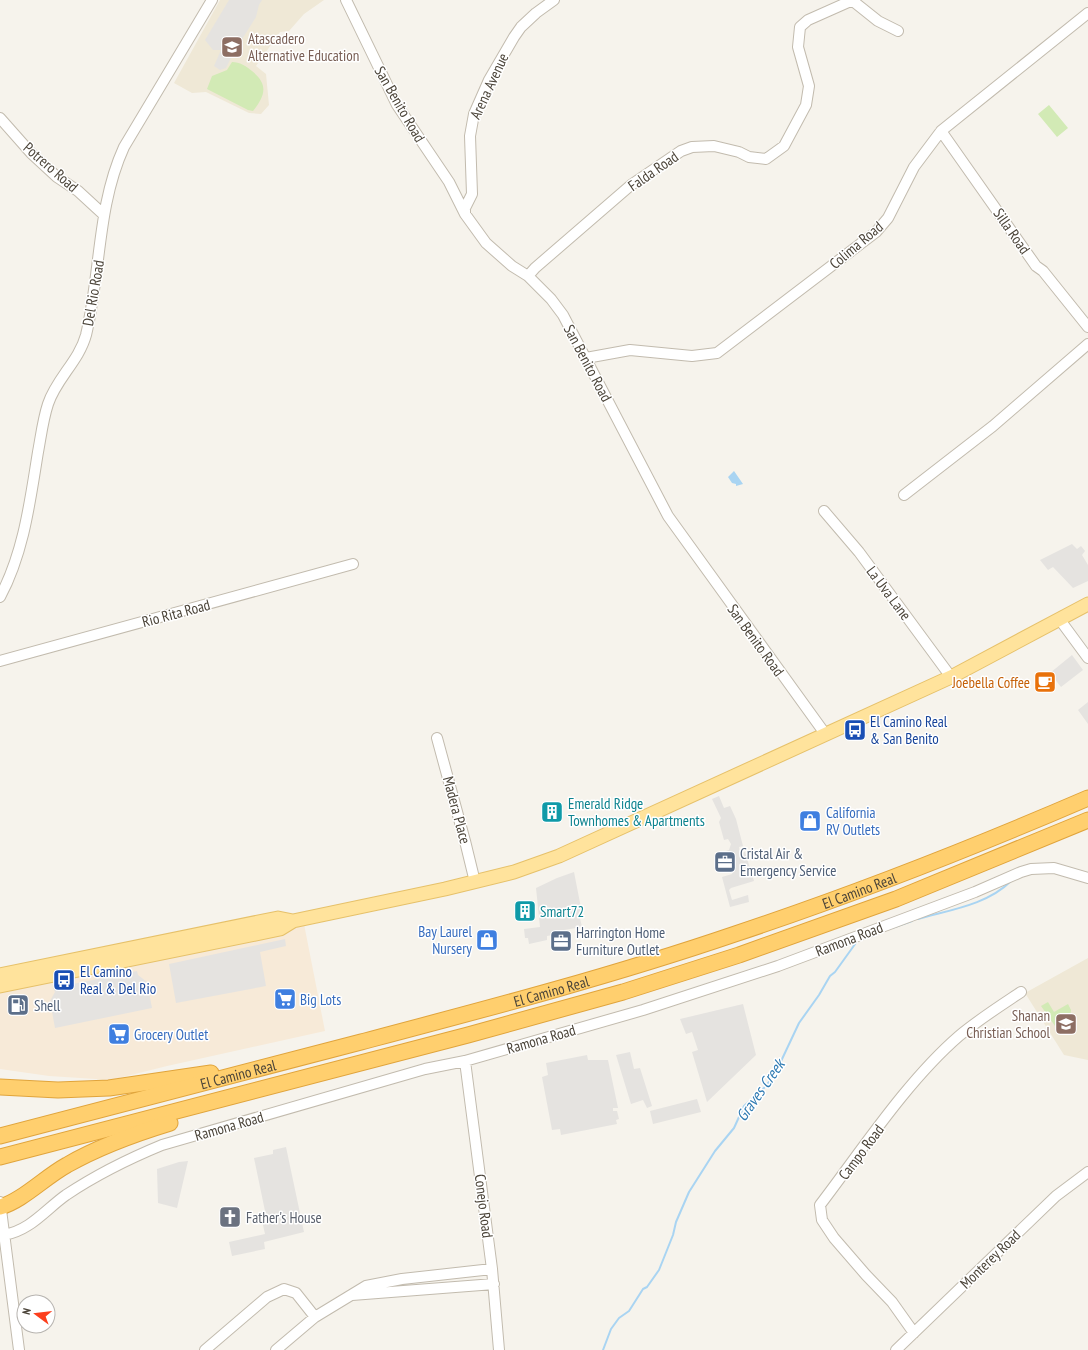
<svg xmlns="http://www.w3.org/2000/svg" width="1088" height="1350" font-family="'PT Sans Narrow',sans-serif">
  <rect width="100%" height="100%" fill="#f6f3ec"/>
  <path fill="#f7ead8" d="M304,924L325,1031L167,1066L111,1080L49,1076L0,1069V988Z"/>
  <path fill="#efe8d6" d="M220,0H324L304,14L289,31L280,32L256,66L266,74L269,105L261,114L249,113L206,92L192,93L174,83Z
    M1088,958V1060L1064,1055L1025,993Z"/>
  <path fill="#d2eab5" d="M232,62C240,62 246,66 252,71C268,84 266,95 253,111L248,110L207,89L212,76L227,70Z
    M1049,105L1068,128L1057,137L1038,114Z
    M1048,1002L1054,1012L1068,1004L1071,1010L1070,1017L1055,1026L1041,1006Z"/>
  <path fill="#e5e3e0" d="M229,0H262L259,5L256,17L234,52L226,68L220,70L214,66L221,50H213L205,40Z
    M1072,544L1077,549L1081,546L1085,551L1082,555L1088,565V581L1073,588L1053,567L1048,570L1040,560Z
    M1072,655L1083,670L1061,687L1050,673Z
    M1088,702V724L1078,710Z
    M719,796L724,808L730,806L736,819L743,846L739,847L740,853L745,852L754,881L731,888L729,890L732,900L748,895L749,902L730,907L722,877L732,874L734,869L731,867L726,851L729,850L731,844L728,839L724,840L719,822L721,818L712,799Z
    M574,872L582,913L579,914L582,927L564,930V933L547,936V940L529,944L528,938H525L524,929L540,927L536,888L557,878Z
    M285,939L286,946L260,952L266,986L176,1003L169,964Z
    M137,971L138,975L147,982L152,1008L55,1028L50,1001L55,992L53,988Z
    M743,1004L756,1055L707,1102L692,1052L698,1050L692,1032L686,1034L680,1019Z
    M630,1052L634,1069L640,1068L652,1106L647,1108L643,1100L631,1104L616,1055Z
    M587,1055L588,1060H608L618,1108H613V1111H617L619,1119L616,1120L617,1124L561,1135L560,1129L552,1130L542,1077L548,1075L546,1063Z
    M697,1099L701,1112L653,1124L650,1111Z
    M286,1147L304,1232L264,1242L265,1249L232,1256L229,1242L265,1234L260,1212L265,1211L254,1158L273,1154V1150Z
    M188,1161L177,1208L158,1203L157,1169L179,1162Z"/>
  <path fill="#a9d4f2" d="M734,471L743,484L736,486V484L732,483L728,477Z"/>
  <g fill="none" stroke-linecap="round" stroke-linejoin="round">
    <path stroke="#a9d4f2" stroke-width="2" d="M918,919C949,910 987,905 1011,881
      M892,928L912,921
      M603,1350L611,1329L619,1318L629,1311L643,1289L647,1287L659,1270L673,1235L676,1222L689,1192L715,1151L734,1128L744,1106L764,1088L775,1074L799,1023L819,995L830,976L835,972L858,940"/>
    <g stroke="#c2bbae" stroke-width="12">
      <path id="minor" d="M346,0L397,105L449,182L465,214L486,243L512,266L528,276L551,299L563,315L668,516L826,735
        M853,1L878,21L898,31
        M0,118L31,153L57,177L78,191L103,214
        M941,131L1036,266L1043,271L1088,327
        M465,214V208L472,194L470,136L474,114L489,80L514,37L521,27L536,13L554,0
        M528,276L535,268L631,185L681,151L692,147L714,146L739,152L749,157L766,159L784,146L806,105L809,86L798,47L800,27L808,20L853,0
        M586,358L630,350L692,356L717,353L876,232L888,218L914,167L941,131L1088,13
        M904,495L993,426L1088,344
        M824,511L859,552L951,677
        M0,597C24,552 30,501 38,452C41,436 43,419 48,404C56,379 79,361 86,335C101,272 97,206 124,147L212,0
        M1060,620L1088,658
        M0,661L353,564
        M437,738L465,841L475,882
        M465,1061L492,1269L499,1350
        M0,1202L19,1350
        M4,1235C31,1230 45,1210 66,1195C96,1175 128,1159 162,1145L425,1069L465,1061L643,1010L778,966L975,892L1021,872L1031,869L1054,868L1088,878
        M352,1295L494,1284
        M914,1333L892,1302L866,1275L834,1238L822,1220L820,1205C862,1150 907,1081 959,1036C978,1020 1000,1006 1021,992
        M205,1350L267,1297L284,1289L296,1293L315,1317
        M276,1350L315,1317L366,1286L402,1279L492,1269
        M896,1350L1056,1196L1088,1172"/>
    </g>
    <g stroke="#e6c16a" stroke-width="15">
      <path id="major" d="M0,975L278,918L293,921L445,889L514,872L559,856L951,677L1088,604
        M0,986L280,929L293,921"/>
    </g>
    <g stroke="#e0a43c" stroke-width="17">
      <g id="highway">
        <path d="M0,1087L58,1090L109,1088L211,1073"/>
        <path id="s1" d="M0,1136C120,1105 240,1073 361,1042C486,1009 612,976 735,934C855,894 972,848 1088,798"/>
        <path d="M0,1157L468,1035L623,992L739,955L896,899L1088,820"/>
        <path d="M0,1207C22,1201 45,1177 67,1165C100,1146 134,1134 170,1123"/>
      </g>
    </g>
    <use href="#minor" stroke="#fff" stroke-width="10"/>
    <use href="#major" stroke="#ffe39c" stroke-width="13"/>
    <use href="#highway" stroke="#ffcf6e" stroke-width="15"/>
  </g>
  <defs>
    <g id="school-square" transform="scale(1.15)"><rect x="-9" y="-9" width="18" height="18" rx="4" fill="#8d6e63" stroke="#fff"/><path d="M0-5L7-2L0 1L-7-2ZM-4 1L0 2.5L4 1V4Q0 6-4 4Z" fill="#fff"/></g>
    <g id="cafe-square" transform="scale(1.15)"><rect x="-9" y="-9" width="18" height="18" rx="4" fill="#e8710a" stroke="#fff"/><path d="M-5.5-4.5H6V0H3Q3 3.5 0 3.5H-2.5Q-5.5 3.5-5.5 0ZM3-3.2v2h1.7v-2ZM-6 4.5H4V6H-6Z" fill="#fff"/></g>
    <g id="bus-square" transform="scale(1.15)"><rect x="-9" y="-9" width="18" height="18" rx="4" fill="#1a4fb4" stroke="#fff"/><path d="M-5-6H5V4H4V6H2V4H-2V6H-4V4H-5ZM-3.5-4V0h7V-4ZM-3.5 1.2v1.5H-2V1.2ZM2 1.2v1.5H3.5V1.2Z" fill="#fff"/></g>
    <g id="building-square" transform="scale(1.15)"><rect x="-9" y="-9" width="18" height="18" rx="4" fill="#0f9aa8" stroke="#fff"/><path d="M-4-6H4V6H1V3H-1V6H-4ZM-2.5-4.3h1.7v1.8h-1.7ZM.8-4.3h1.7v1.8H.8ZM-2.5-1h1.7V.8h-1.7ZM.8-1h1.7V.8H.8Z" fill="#fff"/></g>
    <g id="shop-square" transform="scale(1.15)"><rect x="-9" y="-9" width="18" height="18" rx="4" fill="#3f7fe0" stroke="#fff"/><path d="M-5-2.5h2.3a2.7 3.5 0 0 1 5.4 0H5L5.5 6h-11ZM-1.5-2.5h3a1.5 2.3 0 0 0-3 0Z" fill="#fff"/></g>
    <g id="office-square" transform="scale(1.15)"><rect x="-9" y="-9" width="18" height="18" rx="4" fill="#5c6f8a" stroke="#fff"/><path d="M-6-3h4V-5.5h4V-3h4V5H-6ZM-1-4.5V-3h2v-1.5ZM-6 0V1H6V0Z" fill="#fff"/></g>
    <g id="supermarket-square" transform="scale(1.15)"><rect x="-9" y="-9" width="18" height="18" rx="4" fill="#3f7fe0" stroke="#fff"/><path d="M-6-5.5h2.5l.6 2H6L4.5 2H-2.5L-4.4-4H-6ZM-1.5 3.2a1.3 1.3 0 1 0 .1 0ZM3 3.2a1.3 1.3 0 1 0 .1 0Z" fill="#fff"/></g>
    <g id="fuel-square" transform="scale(1.15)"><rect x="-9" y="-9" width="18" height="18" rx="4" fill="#5c6f8a" stroke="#fff"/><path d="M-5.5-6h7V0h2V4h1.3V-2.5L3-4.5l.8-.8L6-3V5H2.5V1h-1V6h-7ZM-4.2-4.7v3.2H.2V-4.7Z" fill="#fff"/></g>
    <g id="church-square" transform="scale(1.15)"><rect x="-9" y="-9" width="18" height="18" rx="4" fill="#6b7280" stroke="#fff"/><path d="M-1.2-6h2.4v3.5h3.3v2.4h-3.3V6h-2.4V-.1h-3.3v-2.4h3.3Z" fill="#fff"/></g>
  </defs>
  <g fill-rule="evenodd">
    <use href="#school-square" x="232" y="47"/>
    <use href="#cafe-square" x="1045" y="682"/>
    <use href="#bus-square" x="855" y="730"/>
    <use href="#building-square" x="552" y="812"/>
    <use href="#shop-square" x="810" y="821"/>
    <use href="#office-square" x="725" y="862"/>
    <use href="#building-square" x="525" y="911"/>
    <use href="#shop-square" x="487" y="940"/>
    <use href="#office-square" x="561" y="941"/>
    <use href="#bus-square" x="64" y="980"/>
    <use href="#supermarket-square" x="285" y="999"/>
    <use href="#fuel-square" x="18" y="1005"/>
    <use href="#school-square" x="1066" y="1024"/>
    <use href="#supermarket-square" x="119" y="1034"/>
    <use href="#church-square" x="230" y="1217"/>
  </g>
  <g text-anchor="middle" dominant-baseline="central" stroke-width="3" stroke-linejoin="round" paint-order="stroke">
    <g font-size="15" fill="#785e54" stroke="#fff" text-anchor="start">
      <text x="248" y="38">Atascadero<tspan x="248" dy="17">Alternative Education</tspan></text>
      <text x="1050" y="1015" text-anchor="end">Shanan<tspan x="1050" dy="17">Christian School</tspan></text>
    </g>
    <g font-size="15" fill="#4b4439" stroke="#fff">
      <text transform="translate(489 86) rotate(-65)">Arena Avenue</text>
      <text transform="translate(400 104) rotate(60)">San Benito Road</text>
      <text transform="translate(51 167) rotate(41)">Potrero Road</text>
      <text transform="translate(653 171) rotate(-35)">Falda Road</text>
      <text transform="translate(1012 231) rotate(55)">Silla Road</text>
      <text transform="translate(856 245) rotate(-40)">Colima Road</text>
      <text transform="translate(93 293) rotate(-80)">Del Rio Road</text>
      <text transform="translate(588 363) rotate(62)">San Benito Road</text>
      <text transform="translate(889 593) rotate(53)">La Uva Lane</text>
      <text transform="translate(176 613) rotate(-15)">Rio Rita Road</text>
      <text transform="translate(756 640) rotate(54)">San Benito Road</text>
      <text transform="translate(457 810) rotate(75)">Madera Place</text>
      <text stroke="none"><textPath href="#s1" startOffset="894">El Camino Real</textPath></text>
      <text transform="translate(849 939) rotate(-21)">Ramona Road</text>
      <text stroke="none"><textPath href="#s1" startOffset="570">El Camino Real</textPath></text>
      <text transform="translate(541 1039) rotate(-16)">Ramona Road</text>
      <text stroke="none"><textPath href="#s1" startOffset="246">El Camino Real</textPath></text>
      <text transform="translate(229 1126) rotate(-16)">Ramona Road</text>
      <text transform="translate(861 1152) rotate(-53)">Campo Road</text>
      <text transform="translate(484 1206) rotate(83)">Conejo Road</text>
      <text transform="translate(990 1259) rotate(-44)">Monterey Road</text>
    </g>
    <g font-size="15" fill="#c56008" stroke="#fff" text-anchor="end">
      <text x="1030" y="682">Joebella Coffee</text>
    </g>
    <g font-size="15" fill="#164399" stroke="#fff" text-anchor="start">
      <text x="870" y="721">El Camino Real<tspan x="870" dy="17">&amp; San Benito</tspan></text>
      <text x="80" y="971">El Camino<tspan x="80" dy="17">Real &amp; Del Rio</tspan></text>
    </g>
    <g font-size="15" fill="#0d838f" stroke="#fff" text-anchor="start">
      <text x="568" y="803">Emerald Ridge<tspan x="568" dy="17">Townhomes &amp; Apartments</tspan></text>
      <text x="540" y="911">Smart72</text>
    </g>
    <g font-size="15" fill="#366cbe" stroke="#fff" text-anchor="start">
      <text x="826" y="812">California<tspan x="826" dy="17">RV Outlets</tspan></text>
      <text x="472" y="931" text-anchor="end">Bay Laurel<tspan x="472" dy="17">Nursery</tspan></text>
      <text x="300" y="999">Big Lots</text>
      <text x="134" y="1034">Grocery Outlet</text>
    </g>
    <g font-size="15" fill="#4e5e75" stroke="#fff" text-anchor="start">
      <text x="740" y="853">Cristal Air &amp;<tspan x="740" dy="17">Emergency Service</tspan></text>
      <text x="576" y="932">Harrington Home<tspan x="576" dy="17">Furniture Outlet</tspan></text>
      <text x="34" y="1005">Shell</text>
    </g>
    <g font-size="15" fill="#5b616d" stroke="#fff" text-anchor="start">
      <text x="246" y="1217">Father's House</text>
    </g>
    <g font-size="16" font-style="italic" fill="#2e7ab2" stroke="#fff">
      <text transform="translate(760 1090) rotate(-55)">Graves Creek</text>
    </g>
  </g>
  <g transform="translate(36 1314) rotate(285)"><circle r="19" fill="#ffffff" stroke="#b7b4b0"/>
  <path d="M0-3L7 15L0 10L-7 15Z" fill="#fc3f1d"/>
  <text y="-6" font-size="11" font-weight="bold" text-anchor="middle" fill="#4b4439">N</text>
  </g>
</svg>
